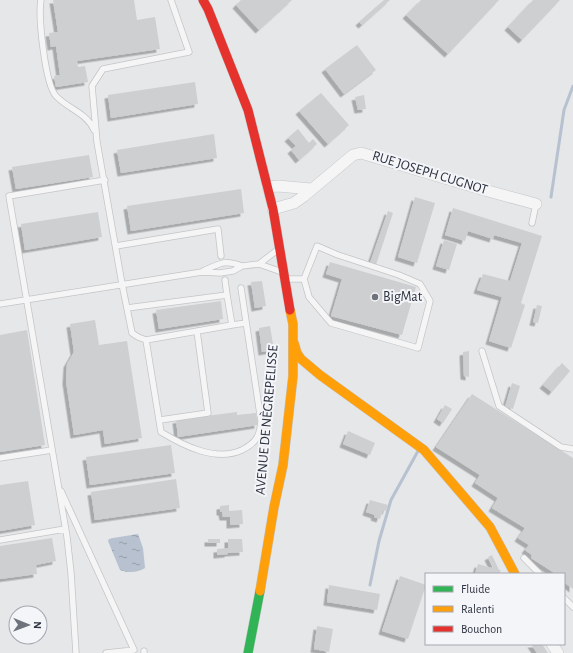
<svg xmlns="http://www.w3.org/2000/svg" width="573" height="653" font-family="'Alegreya Sans',sans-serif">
  <defs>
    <pattern id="water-ripples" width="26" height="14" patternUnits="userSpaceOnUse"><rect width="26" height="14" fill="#b7c1d0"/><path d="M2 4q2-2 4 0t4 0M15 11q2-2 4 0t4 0" fill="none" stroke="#959daa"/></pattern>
    <filter id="shadow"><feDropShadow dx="-3.5" dy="3.5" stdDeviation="0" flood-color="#0004"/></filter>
  </defs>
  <rect width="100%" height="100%" fill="#e5e7e9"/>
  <path fill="url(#water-ripples)" d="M138,534L143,548L145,568C138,573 127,573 120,570L108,541L109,539L113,538Z"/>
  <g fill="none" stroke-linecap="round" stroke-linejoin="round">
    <path stroke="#b7c1d0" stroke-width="3" d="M551,197L564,110L573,86
      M370,585L379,541L391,500L418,451"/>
  </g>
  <path fill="#cecfd1" filter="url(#shadow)" d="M53,0H134L137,20L155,17L160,49L77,61L78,67L85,66L88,82L56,87L54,76L60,75L56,46L51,47L49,33L58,32Z
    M241,0H292L259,30L236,5Z
    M384,0H390L362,25L359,22Z
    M421,0H499L448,54L406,15Z
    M533,0H560L522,40L508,27Z
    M357,45L376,70L344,94L325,69Z
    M195,82L198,104L111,118L108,95Z
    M321,93L349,125L328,144L299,111Z
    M364,95L366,109L358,110L355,97Z
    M298,129L309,143L313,139L317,144L299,160L291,150L296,146L288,138Z
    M214,134L217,158L121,173L117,150Z
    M89,155L93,177L16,189L12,167Z
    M241,189L244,213L131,231L127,206Z
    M415,197L435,203L417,263L398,257Z
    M453,208L542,236L521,303L525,305L511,348L489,341L502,297L477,290L483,274L510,281L522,243L494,235L493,239L468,231L465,241L445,235Z
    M388,211L393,213L376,265L370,263Z
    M98,212L102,237L25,250L21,224Z
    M444,240L457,244L449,270L436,266Z
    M330,262L416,287L402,335L331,316L342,279L326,274Z
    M262,281L266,306L255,308L251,282Z
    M221,301L223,319L159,329L156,310Z
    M537,305L542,306L538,323L533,322Z
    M95,320L99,345L127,341L142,438L105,444L103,430L74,435L66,381L67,364L74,352L70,324Z
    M270,326L274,350L262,352L259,328Z
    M27,330L45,445L0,452V335Z
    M469,351V377L464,376L463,352Z
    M562,363L570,371L552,392L543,385Z
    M512,383L520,386L513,409L505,407Z
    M472,394L573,458V589L565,583L566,580L564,579V574H556L531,558L532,555L525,550L529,545L518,538L525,528L492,508L498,498L475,483L480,475L436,447Z
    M445,405L452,409L443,423L437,419Z
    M237,412V415L256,413L258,425L178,437L176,420Z
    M348,431L375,443L370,455L343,444Z
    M171,445L175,473L90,485L86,457Z
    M176,479L180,508L95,520L91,492Z
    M28,481L35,525L0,531V485Z
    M370,500L388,505L386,511L383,510L380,519L374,517L375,515L366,512Z
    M229,505V511L242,510L243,524L230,525V517H223L222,512H220V506Z
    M52,538L56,561L36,565L37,574L0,579V546Z
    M208,539H220V543H208Z
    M228,539H242L243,552L228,553V554L217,555V549L228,548Z
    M492,555L499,570H501L499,574H475L478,564L492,568L493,567L488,557Z
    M400,576L426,585L408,639L382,631Z
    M329,585L380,594L377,610L327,602Z
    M317,626L333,629L329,652L314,649Z
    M531,644H542L548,653H537Z"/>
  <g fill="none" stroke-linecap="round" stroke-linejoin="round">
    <g stroke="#c3c5c7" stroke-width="7">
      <path id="lane" d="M41,0C38,16 45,84 56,96C68,109 87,113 94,130
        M171,0L189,52L103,69L92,86L97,142L122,284L132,333L138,337L146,340L232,325L227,295
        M532,223L536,204
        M116,246L218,229L221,256
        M317,246L338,255L399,275L420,284L430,301L418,348L331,323L309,297L304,279Z
        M259,264L276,251
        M203,271C219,264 225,259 242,266
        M286,279H304
        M0,304L202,272L220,273L233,271L242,266L259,264L279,271
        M127,308L227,295L225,280
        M232,325L246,323
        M146,340L161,432C184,446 216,462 242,450C256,443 260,436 261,421L241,288
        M482,351L499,406L561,447L573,449
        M160,420L208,413L197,331
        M0,458L52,450
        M61,491L134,650L106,653
        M0,540L65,529
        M524,558L540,574
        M564,598L573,607
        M144,651V653
        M76,653L71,573L67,537L9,196L105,180"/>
    </g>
    <g stroke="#c3c5c7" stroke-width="12">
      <path id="street" d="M268,187L278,186L311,189
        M273,209L294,203L304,196L353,155L361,153L488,191L536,204
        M552,644L558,653"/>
    </g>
    <g stroke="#c3c5c7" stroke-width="10">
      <path id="fast" d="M248,653L260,591"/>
    </g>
    <g stroke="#c3c5c7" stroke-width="10">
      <path id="slow" d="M294,343L297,353L301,359L320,375L424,450L490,527L515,574
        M260,591L274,507L283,465L293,376V324L290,310"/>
    </g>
    <g stroke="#c3c5c7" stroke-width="10">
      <path id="jam" d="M203,0L208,9L248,110L273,209L290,310"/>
    </g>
    <use href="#lane" stroke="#f5f5f6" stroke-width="5.5"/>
    <use href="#street" stroke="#f5f5f6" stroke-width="11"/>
    <use href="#fast" stroke="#30b455" stroke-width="9"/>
    <use href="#slow" stroke="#ff9f0a" stroke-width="9"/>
    <use href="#jam" stroke="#e5322d" stroke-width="9"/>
  </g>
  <circle fill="#6e727c" stroke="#f4f5f8" stroke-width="1.5" cx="375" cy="297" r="4"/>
  <g text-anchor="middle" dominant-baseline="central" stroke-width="4" stroke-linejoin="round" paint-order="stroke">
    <g font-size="14" fill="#2e3341" stroke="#f4f5f8">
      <text transform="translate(430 173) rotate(17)">RUE JOSEPH CUGNOT</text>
      <text transform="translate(267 420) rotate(-85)">AVENUE DE NÈGREPELISSE</text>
    </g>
    <g font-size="14" fill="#2e3341" stroke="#f4f5f8" text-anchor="start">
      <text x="383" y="297">BigMat</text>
    </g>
  </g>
  <rect x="425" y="573" width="140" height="72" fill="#f4f5f8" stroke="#a5a7af"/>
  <rect x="433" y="586" width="20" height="6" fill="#30b455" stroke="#a5a7af"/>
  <text x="461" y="593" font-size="12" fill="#2e3341">Fluide</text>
  <rect x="433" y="606" width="20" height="6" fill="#ff9f0a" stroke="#a5a7af"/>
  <text x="461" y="613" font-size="12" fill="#2e3341">Ralenti</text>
  <rect x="433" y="626" width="20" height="6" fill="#e5322d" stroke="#a5a7af"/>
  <text x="461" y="633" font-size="12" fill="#2e3341">Bouchon</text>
  <g transform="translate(28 625) rotate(91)"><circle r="19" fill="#f4f5f8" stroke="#a5a7af"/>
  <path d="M0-3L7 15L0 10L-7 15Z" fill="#6e727c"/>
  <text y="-6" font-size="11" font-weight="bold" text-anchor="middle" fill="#2e3341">N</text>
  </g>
</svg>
